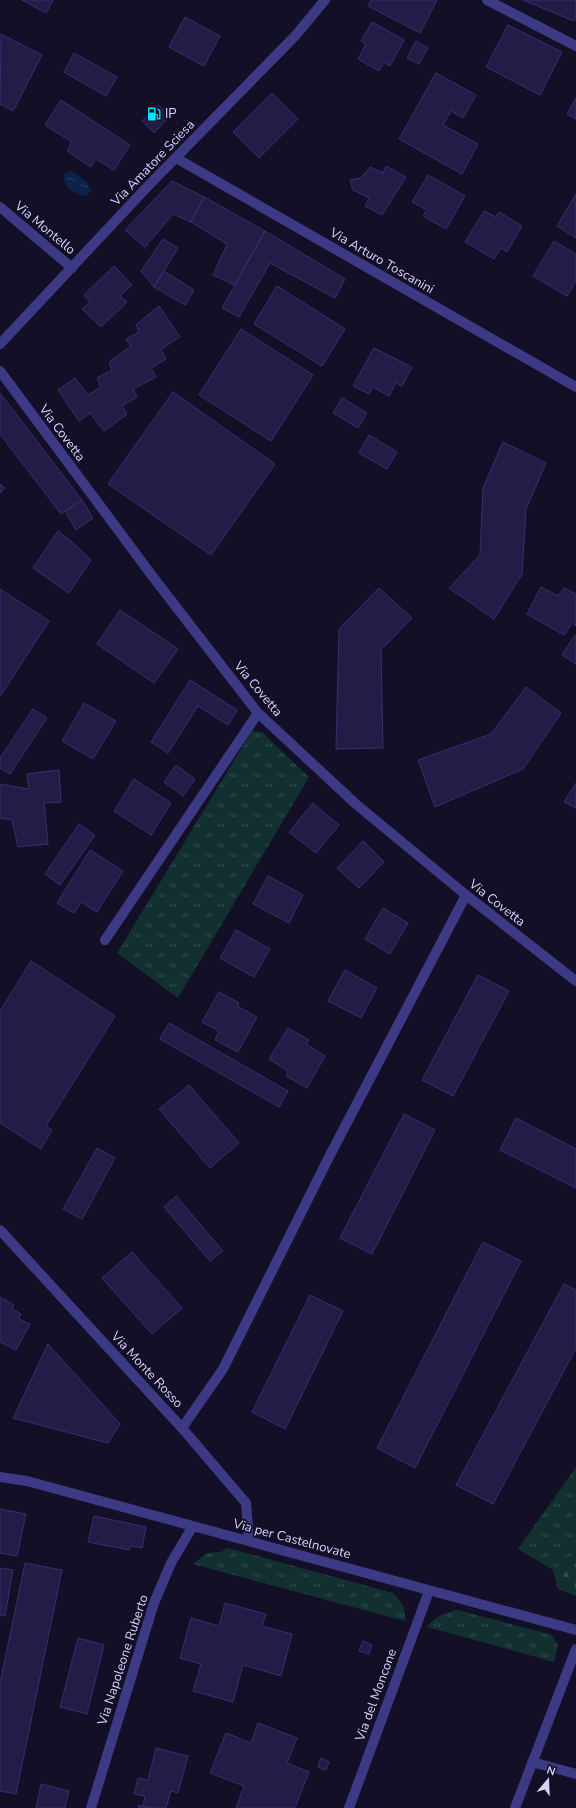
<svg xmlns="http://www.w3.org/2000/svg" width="576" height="1808" font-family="'Nunito Sans',sans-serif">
  <defs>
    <pattern id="grass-tufts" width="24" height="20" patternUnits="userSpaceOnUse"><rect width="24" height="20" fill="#12302f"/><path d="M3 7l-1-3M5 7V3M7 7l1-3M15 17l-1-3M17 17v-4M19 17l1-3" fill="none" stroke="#344d4e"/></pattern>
    <pattern id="forest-firs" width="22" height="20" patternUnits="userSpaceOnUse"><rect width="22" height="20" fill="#12302f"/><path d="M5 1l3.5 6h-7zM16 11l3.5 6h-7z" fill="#344d4e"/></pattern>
    <pattern id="water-ripples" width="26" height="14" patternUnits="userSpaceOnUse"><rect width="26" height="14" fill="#0c2248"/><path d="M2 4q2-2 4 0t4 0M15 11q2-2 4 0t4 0" fill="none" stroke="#2f4163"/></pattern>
  </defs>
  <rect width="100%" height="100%" fill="#130f26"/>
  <path fill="url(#grass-tufts)" d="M252,731L262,732L309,777L178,998L117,953Z
    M576,1467V1553L553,1570L518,1549Z
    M228,1548L393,1593C402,1603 406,1607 405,1621L193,1564L207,1553L221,1552Z
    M458,1610L552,1635L558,1645L554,1662L427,1627C436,1615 444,1613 458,1610Z"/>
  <path fill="url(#forest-firs)" d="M576,1553V1596L558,1589L553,1570Z"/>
  <path fill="url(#water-ripples)" d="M71,171L86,181L91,189L87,196C74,195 63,187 64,174Z"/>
  <path fill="#241b47" stroke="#3b2d73" d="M22,0H53L46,13Z
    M371,0H437L420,33L368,6Z
    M523,0H576V16L574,21Z
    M185,17L220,36L204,66L169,47Z
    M372,22L404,40L390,66L384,62L379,71L358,59L366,44L361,41Z
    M508,25L562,52L540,95L486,67Z
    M1,34L42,55L13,111L0,104Z
    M416,41L428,48L419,64L407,58Z
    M74,53L117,77L106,96L64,72Z
    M436,73L476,95L463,118L451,111L443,125L478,144L462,174L399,139Z
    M272,93L298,119L259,158L233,132Z
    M576,98V119L567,114Z
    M61,100L130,145L114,170L96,159L91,167L67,151L72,142L45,125Z
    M158,105L170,116L154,133L142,121Z
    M386,166L406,177L382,215L365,206L369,198L353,190L350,180L361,178L370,167L383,173Z
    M428,175L465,196L446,229L423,216L427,210L412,202Z
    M172,181L204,197L191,222L173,214L145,247L125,230Z
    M576,194V238L557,226Z
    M204,197L265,231L235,285L213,275L227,244L191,222Z
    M484,211L496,217L499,212L522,226L507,252L501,248L494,259L465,242Z
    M265,231L345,279L335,298L270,263L239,317L222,308Z
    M163,239L178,248L154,287L141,271Z
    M554,241L576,254V281L567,296L533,276Z
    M114,266L132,285L120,296L127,302L101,327L82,309L90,302L84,295Z
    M164,271L194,290L185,305L154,287Z
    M277,286L345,329L322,366L254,324Z
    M159,306L180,337L161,349L166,359L151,368L156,377L133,389L137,397L122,406L127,414L104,431L90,413L79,421L58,390L75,378L88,395L101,387L97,378L112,370L109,362L131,346L126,339L139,332L136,325Z
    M241,329L313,375L271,441L199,395Z
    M374,348L412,367L402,386L396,383L389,396L373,387L369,394L353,386Z
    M173,392L275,464L211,555L108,484Z
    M0,393L82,500L61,514L0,434Z
    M342,398L367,413L358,428L333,413Z
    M369,435L397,452L387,469L359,453Z
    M503,442L546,463L526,509L522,574L494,619L449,588L480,555L483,488Z
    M0,484L5,488L0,493Z
    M82,500L93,518L76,530L65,511Z
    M58,531L73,543L91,560L69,593L33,568Z
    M541,587L558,596L564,588L576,594V626L572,623L564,635L527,614Z
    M379,588L412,618L381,650L383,748L336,749L339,629Z
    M0,589L49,621L1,695H0Z
    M120,610L178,649L154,683L97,644Z
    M575,635L576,636V664L562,655Z
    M190,680L237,710L228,725L198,706L168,753L151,742Z
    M526,687L561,713L523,769L435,807L418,760L491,734Z
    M84,703L116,721L93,759L62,741Z
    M33,709L47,718L10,774L0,768V758Z
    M176,765L195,779L183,796L164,782Z
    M59,770L61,802L44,803L48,844L18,847L12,820L0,818V784L29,789L27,774Z
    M134,779L171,803L151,835L114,811Z
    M576,783V808L564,802Z
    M313,803L339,825L316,853L289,832Z
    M79,824L95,835L60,885L45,874Z
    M363,841L384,862L359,888L337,868Z
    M90,850L123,871L97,912L81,902L74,913L57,903Z
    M268,876L303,895L289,923L253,904Z
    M383,908L408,923L390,954L365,939Z
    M236,930L270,949L254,977L220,958Z
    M31,961L115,1016L46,1126L52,1130L41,1149L0,1123V1011Z
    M345,970L377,988L361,1018L328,1001Z
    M478,975L509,991L453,1096L422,1080Z
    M219,992L239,1003L237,1006L257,1017L238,1052L215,1040L219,1031L202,1022Z
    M169,1023L288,1091L279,1107L160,1039Z
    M288,1028L309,1040L306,1044L325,1056L307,1088L286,1076L288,1071L269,1059Z
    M189,1085L239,1143L210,1168L159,1109Z
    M404,1114L435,1130L372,1254L340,1238Z
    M516,1118L576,1149V1188L500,1150Z
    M97,1148L115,1158L82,1219L63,1209Z
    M176,1196L223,1251L210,1261L164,1207Z
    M483,1242L521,1261L415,1468L377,1448Z
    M132,1252L182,1308L152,1334L102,1278Z
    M564,1284L576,1290V1348L493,1504L456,1485Z
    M310,1295L343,1311L285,1429L252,1412Z
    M0,1297L14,1305L12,1309L21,1314L19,1319L30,1324L16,1350L0,1342Z
    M48,1344L120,1424L108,1443L13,1418Z
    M0,1509L26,1514L17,1556L0,1553Z
    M94,1516L146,1527L142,1548L130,1546L129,1550L88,1542Z
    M25,1563L62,1570L16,1794L0,1791V1683Z
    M0,1568L13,1570L5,1616L0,1615Z
    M225,1603L266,1614L262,1626L292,1634L281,1676L243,1665L233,1702L193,1691L201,1664L180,1658L191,1618L219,1626Z
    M78,1638L104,1645L87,1714L60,1707Z
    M363,1641L372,1645L369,1654L359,1651Z
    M258,1723L297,1738L287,1763L309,1772L295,1808H236L244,1786L210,1773L226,1733L251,1743Z
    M156,1748L188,1756L178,1793L171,1791L166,1808H152L143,1806L145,1796L134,1794L138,1778L148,1780Z
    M321,1758L329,1762L326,1770L318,1767Z
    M41,1784L69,1791L65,1808H36Z
    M139,1805L143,1806L152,1808H138Z"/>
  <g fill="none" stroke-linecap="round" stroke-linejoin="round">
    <path stroke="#3d3a85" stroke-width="10" d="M487,0L576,46
      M176,158L576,387
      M0,207L72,268
      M0,344L147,187L296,35L325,0
      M0,371L153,577L258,713L357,805L466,895L576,981
      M105,940L258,713
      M0,1230L182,1428L246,1503L249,1541
      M182,1428L223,1369L329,1157L466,895
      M0,1477L27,1481L576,1630
      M532,1762L576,1774
      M91,1808L154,1603L171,1563L193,1526
      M349,1808L429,1591
      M515,1808L576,1649"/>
  </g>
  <defs>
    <g id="fuel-bare" transform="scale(1.08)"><path d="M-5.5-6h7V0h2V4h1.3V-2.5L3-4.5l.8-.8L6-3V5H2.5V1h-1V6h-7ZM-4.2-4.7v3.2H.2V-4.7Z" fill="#00e5ff" stroke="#130f26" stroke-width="2.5" paint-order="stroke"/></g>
  </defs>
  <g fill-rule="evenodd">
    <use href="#fuel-bare" x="154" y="114"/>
  </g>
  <g text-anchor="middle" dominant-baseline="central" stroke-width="3.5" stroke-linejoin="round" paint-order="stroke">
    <g font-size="13" fill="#d9d4ff" stroke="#130f26" text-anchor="start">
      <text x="165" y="114">IP</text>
    </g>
    <g font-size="13" fill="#d9d4ff" stroke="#130f26">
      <text transform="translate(153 163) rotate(-46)">Via Amatore Sciesa</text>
      <text transform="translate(45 228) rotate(40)">Via Montello</text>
      <text transform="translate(382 261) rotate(30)">Via Arturo Toscanini</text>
      <text transform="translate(62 433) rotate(53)">Via Covetta</text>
      <text transform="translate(258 689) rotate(50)">Via Covetta</text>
      <text transform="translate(497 903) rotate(38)">Via Covetta</text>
      <text transform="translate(147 1370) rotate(47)">Via Monte Rosso</text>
      <text transform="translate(292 1539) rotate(15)">Via per Castelnovate</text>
      <text transform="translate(123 1660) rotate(-72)">Via Napoleone Ruberto</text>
      <text transform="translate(376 1695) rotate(-70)">Via del Moncone</text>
    </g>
  </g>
  <g transform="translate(548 1780) rotate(19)" stroke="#130f26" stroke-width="3" paint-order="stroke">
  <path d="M0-3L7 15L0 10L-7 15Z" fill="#d9d4ff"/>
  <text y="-6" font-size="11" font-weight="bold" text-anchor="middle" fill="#d9d4ff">N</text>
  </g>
</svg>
